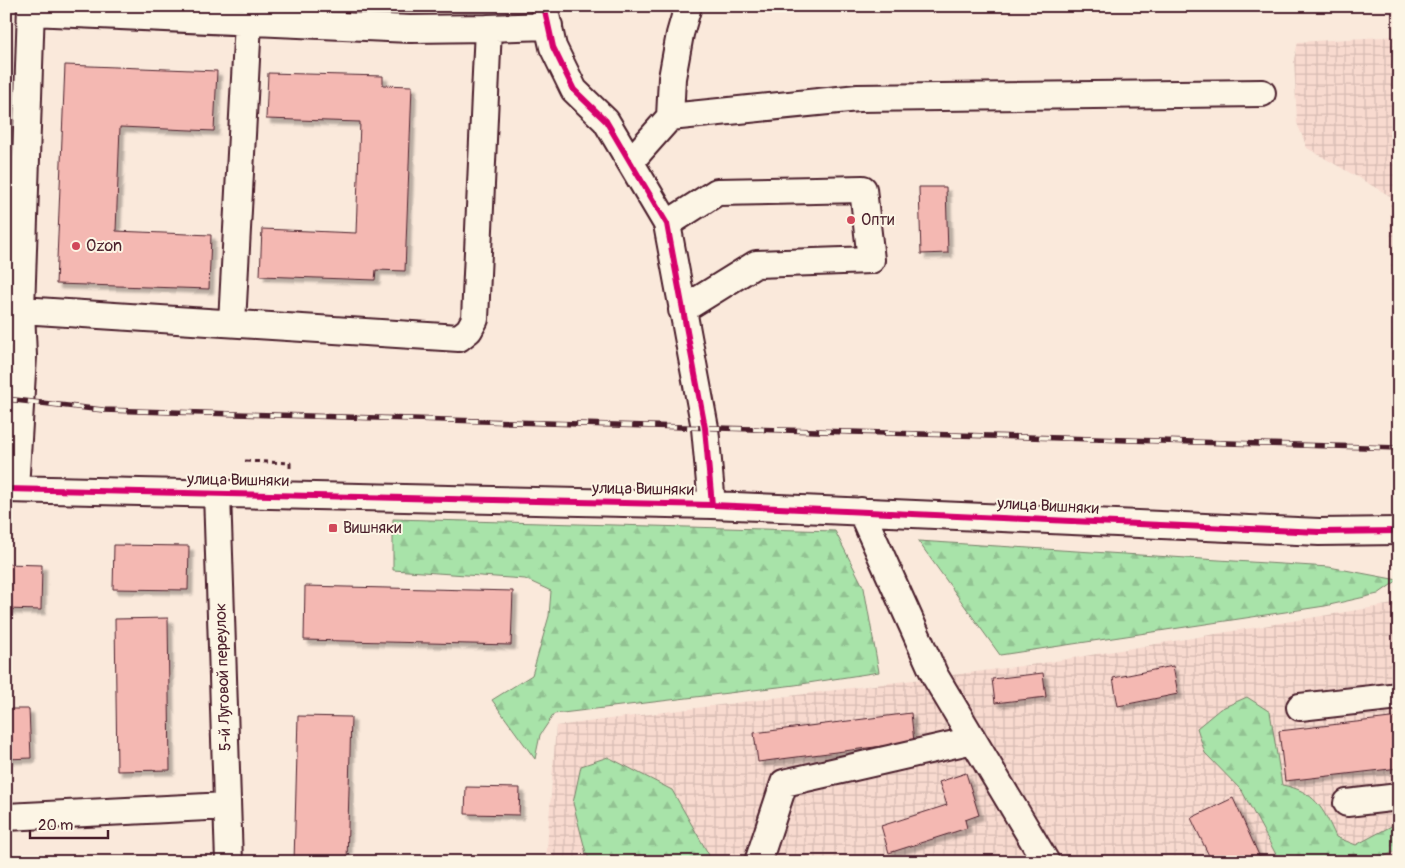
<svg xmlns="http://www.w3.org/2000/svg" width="1405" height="868" font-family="Pangolin,sans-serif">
  <defs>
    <pattern id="industrial-grid" width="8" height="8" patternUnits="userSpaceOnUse" patternTransform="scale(1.25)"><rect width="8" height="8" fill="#f8dacf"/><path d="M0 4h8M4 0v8" fill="none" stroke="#d6bbb2"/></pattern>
    <pattern id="forest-firs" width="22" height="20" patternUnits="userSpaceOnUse" patternTransform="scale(1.25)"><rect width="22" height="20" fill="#a8e3a9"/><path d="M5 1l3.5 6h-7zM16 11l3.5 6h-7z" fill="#92c292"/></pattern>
    <filter id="shadow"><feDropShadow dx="4.5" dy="4.5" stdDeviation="1" flood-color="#0004"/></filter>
  </defs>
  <rect width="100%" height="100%" fill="#fae9db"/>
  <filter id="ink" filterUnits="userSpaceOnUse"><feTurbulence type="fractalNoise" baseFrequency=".02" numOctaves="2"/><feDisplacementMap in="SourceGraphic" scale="10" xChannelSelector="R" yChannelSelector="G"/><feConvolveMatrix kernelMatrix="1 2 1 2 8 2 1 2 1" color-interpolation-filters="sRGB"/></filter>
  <g filter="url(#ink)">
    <path fill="url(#industrial-grid)" d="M1399,36V392H1393L1390,196L1307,148L1297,123L1294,59L1298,42Z
      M1399,603V862H546L556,726L1037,664Z"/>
    <path fill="url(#forest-firs)" stroke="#79816a" d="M393,519L835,531L864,588L879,672L795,685L554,714L540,735L535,759L492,700L532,675L549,616L551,591L525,579L393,570Z
      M918,541L1329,567L1398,580L1378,594L1325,606L1000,655Z
      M1247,697L1270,712L1282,785C1315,791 1323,808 1336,837L1356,845L1399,822V849L1374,862H1280L1242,791L1205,753L1197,728L1220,709Z
      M608,757L672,790L709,855V862H591L586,853L573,803L581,766Z"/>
    <path fill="#f4b8b2" stroke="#4a1f2b" filter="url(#shadow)" d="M65,65L217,71L214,131L120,127L116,231L211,235L209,289L56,284Z
      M268,73L383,76V85L412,86L405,271L376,270L375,280L260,276L262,229L356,233L360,122L266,119Z
      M919,187H946L948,253L921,254Z
      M114,545L189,546L188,590L113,589Z
      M6,564L42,565L41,610L6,609Z
      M305,586L513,591L511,645L304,640Z
      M168,618L170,770L117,771L115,619Z
      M1173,666L1178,694L1118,706L1113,678Z
      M1043,673L1046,697L995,703L992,679Z
      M6,709H29L31,758L7,759Z
      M911,713L914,742L758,762L754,733Z
      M298,716L351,717L347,862H294Z
      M1399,717V768L1285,781L1279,731Z
      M966,773L979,815L965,820L967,828L889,853L881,826L947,805L939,782Z
      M466,787L520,788L519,815L465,814Z
      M1233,798L1262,862H1212L1191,818Z"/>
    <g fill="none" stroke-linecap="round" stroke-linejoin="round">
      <g stroke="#4a1f2b" stroke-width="30">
        <path id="minor" d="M544,6L553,47L574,90L606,121L667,224L705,428L712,505
          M488,28L549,26
          M670,117L858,98L1262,93
          M631,161L670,117L672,78L680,34L688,6
          M667,224L717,192L863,189L871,260L756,264L682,310
          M21,310L459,338L469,330L475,319L488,28L410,29L31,12
          M232,323L248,22
          M6,489L712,505L1319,532L1399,531
          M15,489L23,356L21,310L31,6
          M217,493L229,862
          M861,511L935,676L1046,862
          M1300,707L1399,696
          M1347,803L1399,797
          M6,817L227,806
          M758,862L784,783L973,740"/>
      </g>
      <path stroke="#4a1f2b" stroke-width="3" stroke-dasharray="5 4" stroke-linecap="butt" d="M245,461L290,463V470"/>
      <use href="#minor" stroke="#fcf5e5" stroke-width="26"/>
      <g stroke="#4a1f2b" stroke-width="5.5">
        <path id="rail" d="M6,399L103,410L1399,448"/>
      </g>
      <use href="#rail" stroke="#fcf5e5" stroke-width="4" stroke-dasharray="11" stroke-linecap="butt"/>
      <g stroke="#fcf5e5" stroke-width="9">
        <path id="cycleway" d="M544,6L553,47L574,90L606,121L667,224L705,428L712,505
          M6,489L712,505L1319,532L1399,531"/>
      </g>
      <use href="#cycleway" stroke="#d6006c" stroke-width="6"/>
    </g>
  </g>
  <g fill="#d1495b" stroke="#fcf5e5" stroke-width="2">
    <circle cx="851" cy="220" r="5"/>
    <circle cx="76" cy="246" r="5"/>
    <rect x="328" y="523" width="10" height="10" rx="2.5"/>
  </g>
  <g text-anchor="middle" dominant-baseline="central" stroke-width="4" stroke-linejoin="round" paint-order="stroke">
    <g font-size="16" fill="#4a1f2b" stroke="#fcf5e5" text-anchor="start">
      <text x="861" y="220">Опти</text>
      <text x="86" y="246">Ozon</text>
      <text x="343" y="528">Вишняки</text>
    </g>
    <g font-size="16" fill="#4a1f2b" stroke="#fcf5e5">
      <text transform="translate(238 480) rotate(1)">улица Вишняки</text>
      <text transform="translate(643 489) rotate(1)">улица Вишняки</text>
      <text transform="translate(1048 506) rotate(3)">улица Вишняки</text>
      <text transform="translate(223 677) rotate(-92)">5-й Луговой переулок</text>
    </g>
  </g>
  <rect width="1405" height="868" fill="none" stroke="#fcf5e5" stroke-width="25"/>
  <rect x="12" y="12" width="1380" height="843" fill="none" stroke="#4a1f2b" stroke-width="2" filter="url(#ink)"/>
  <path d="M30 830v8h78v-8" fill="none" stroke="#4a1f2b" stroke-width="2.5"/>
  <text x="38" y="830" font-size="15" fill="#4a1f2b" stroke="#fcf5e5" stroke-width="4" paint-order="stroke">20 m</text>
</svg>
